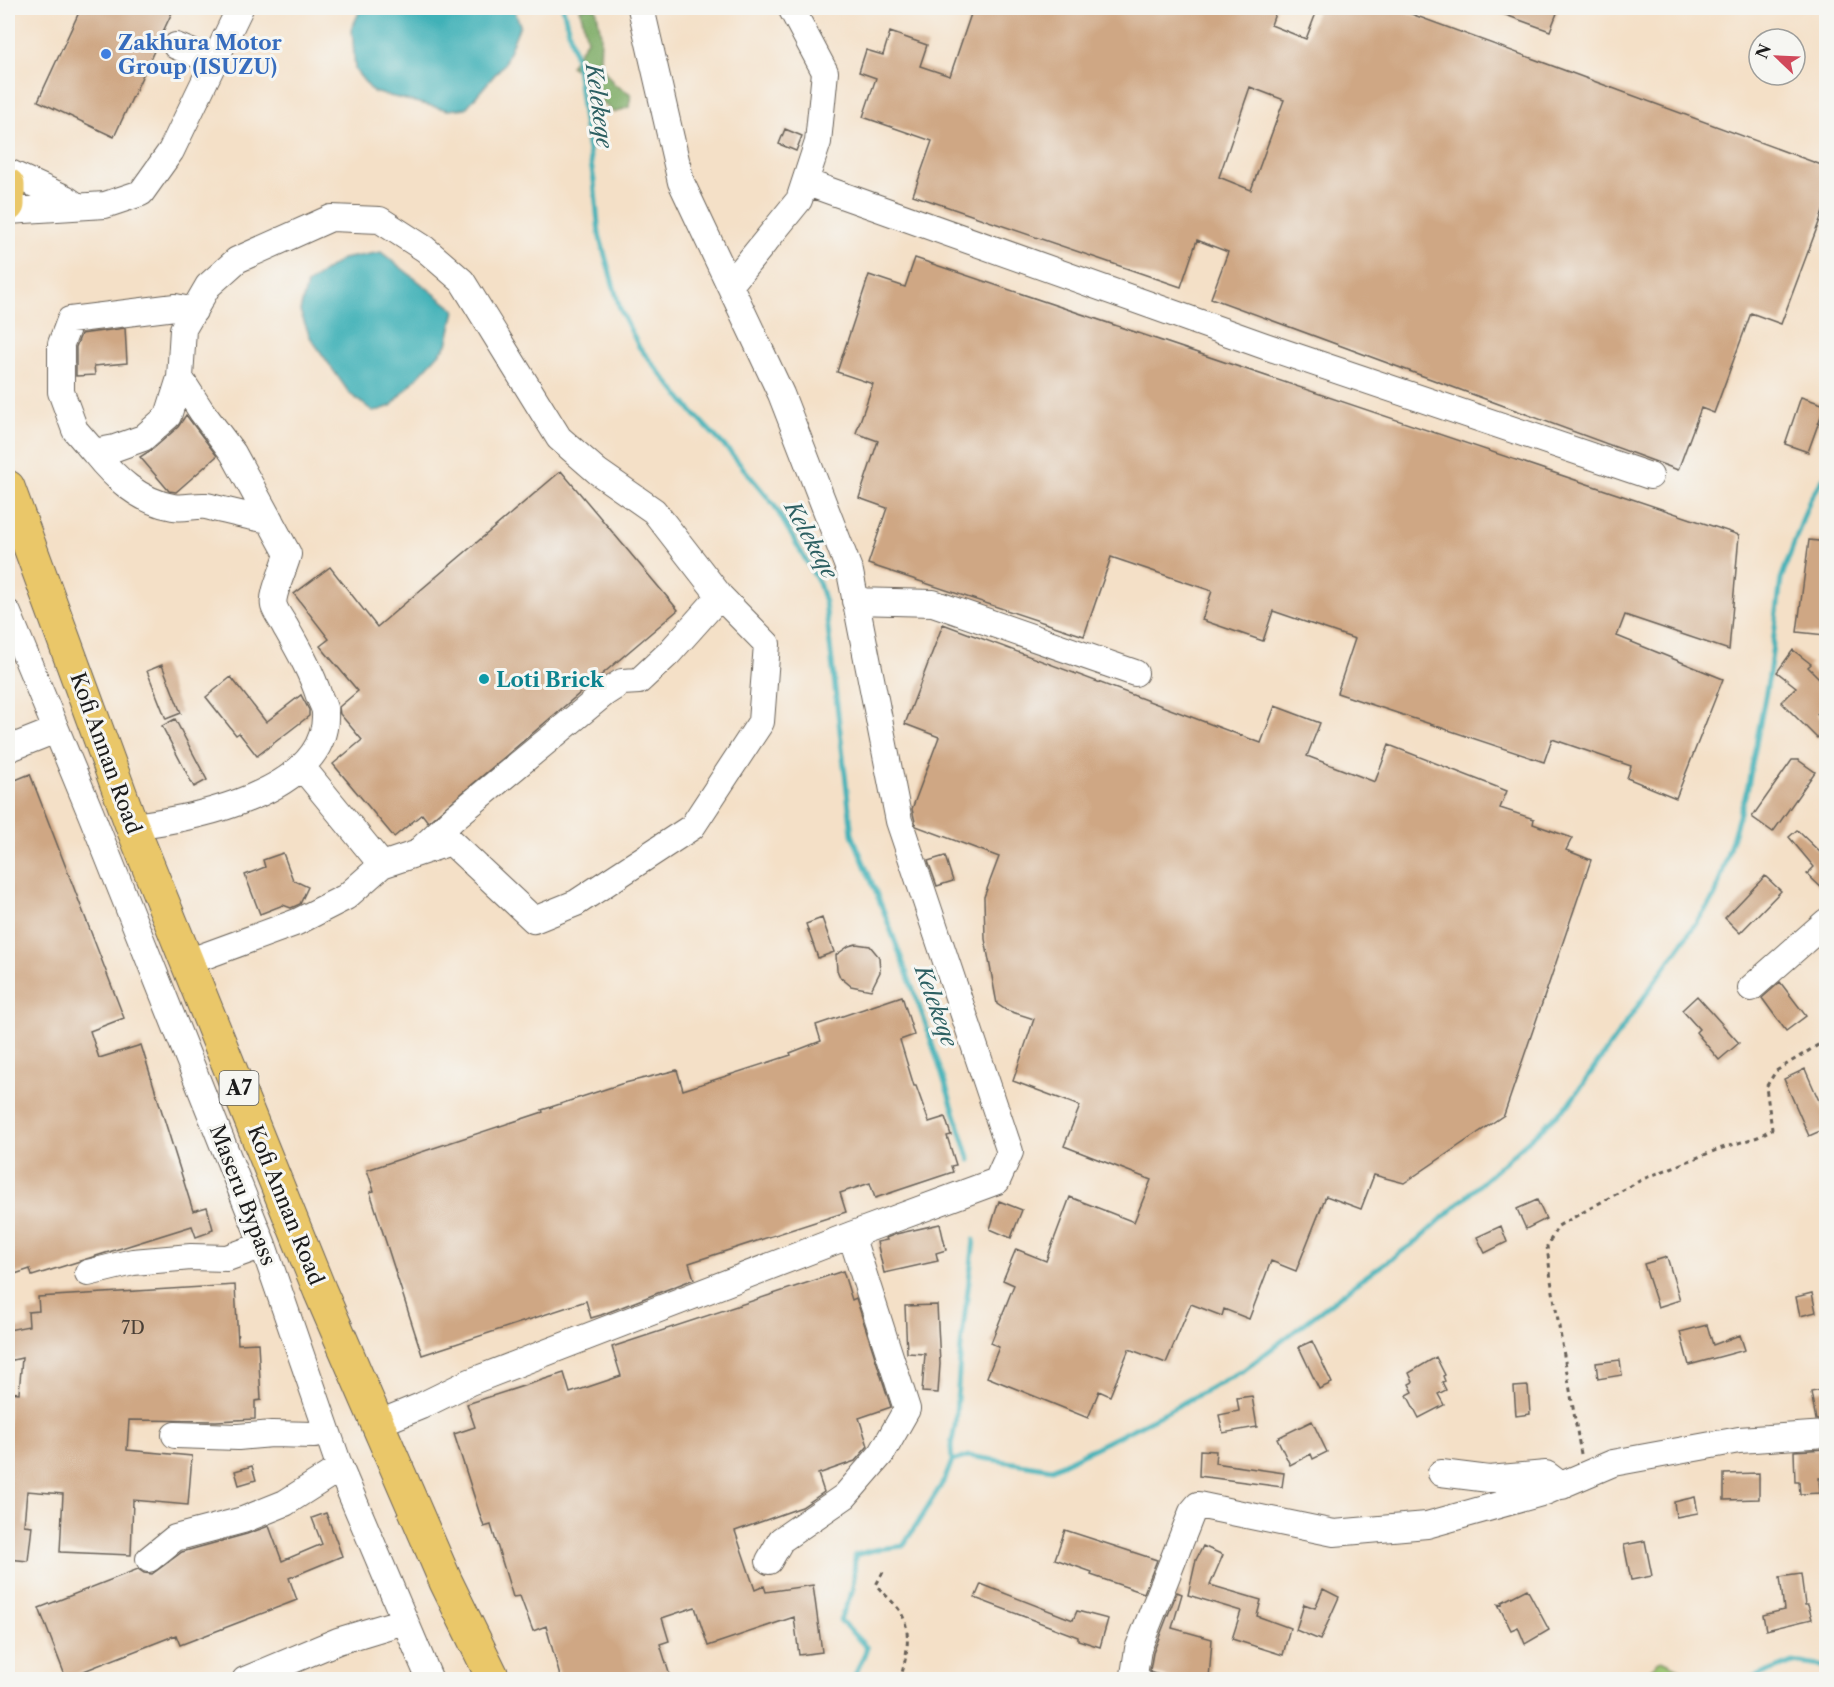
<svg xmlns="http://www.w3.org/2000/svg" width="1834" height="1687" font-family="'Libre Caslon Text',serif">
  <rect width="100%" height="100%" fill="#f6f6f2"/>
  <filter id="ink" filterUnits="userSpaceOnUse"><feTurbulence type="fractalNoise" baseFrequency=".0167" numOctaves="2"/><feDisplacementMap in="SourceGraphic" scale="12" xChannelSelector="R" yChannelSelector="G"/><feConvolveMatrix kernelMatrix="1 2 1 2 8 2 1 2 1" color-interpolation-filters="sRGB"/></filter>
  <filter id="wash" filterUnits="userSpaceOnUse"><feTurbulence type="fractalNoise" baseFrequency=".008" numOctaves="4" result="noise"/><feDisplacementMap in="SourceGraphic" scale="24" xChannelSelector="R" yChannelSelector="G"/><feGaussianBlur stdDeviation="1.35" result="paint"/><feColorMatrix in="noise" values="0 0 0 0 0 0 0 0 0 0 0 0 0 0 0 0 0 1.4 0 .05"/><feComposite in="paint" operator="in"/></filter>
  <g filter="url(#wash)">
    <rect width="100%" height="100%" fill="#f4e0c7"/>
    <path fill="#9cc673" stroke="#5c7148" stroke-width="1.5" d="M1662,1660L1681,1669L1682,1679H1643L1657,1662Z"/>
    <path fill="#7dab65" stroke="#4c6440" stroke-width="1.5" d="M580,8H596L601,35L600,64L614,84L631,94L629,107L614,113L601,101L594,81L570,66L587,40Z"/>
    <path fill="#40b1b7" stroke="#2e666a" stroke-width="1.5" d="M361,8H514L520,25L504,64L466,108L448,110L373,92L355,70L352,28Z
      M381,252L455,310L447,345L391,406L374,412L350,394L310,337L300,311L307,284L342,259Z"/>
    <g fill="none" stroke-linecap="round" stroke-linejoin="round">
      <path stroke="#40b1b7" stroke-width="5" d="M563,8L576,59L584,122L594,181L599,234L620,309L639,347L694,414L730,452L774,505L819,583L825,602L852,834L884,912L924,1019L970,1160
        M952,1461L969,1456L1052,1469L1153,1419L1244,1370L1362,1279L1417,1241L1569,1104L1715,896L1748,786L1769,676L1781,579L1810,499L1826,475
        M853,1680L867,1648L840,1620L853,1589L855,1555L878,1549L903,1546L945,1479L952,1461L951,1446L955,1426L961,1346L974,1240
        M1747,1680L1793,1662L1826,1667"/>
    </g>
    <g id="blocks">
      <path fill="#cfa784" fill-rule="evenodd" d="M81,8H174L114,137L38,101Z
        M973,8H1277L1271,25L1306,39L1318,8H1395L1827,167V201L1781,324L1751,313L1714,413L1701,408L1678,470L1211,298L1228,252L1197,240L1181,287L913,195L932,141L863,117L876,78L859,72L866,50L883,55L890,32L927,45L920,66L950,76ZM1250,87L1284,100L1251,190L1219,177Z
        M1490,8H1559L1550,31L1489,9Z
        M785,129L802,136L796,151L779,144Z
        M915,258L1739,535L1729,650L1625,615L1617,636L1723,679L1676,798L1627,778L1631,766L1552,739L1544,762L1337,693L1355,639L1273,611L1263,641L1202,620L1212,591L1111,557L1084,636L868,564L887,508L859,498L878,441L856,433L873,384L837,372L869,275L905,287Z
        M125,328L127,363L94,366L95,375L76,376V347L81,334Z
        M1801,397L1825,405L1808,452L1785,444Z
        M186,415L217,456L176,492L169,491L140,457L153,449L178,427Z
        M561,471L678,610L428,822L422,814L394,837L333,764L362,740L340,714L339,707L358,691L320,646L329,639L294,594L330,567L377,627Z
        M1809,540L1827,542L1825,635L1797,632Z
        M943,624L1261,743L1275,706L1320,723L1307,756L1375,782L1389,745L1507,791L1500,808L1534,819L1533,824L1572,838L1566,850L1591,860L1504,1115L1404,1183L1374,1175L1361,1209L1326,1196L1296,1271L1271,1261L1249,1319L1224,1309L1222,1316L1191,1304L1166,1363L1129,1349L1110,1396L1099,1391L1088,1418L987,1377L999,1347L991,1343L1014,1285L1003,1280L1016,1249L1046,1261L1070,1197L1134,1222L1151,1180L1064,1146L1080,1106L1013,1081L1034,1019L1006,1010L997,1004L985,939L984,897L999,857L916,826L912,809L939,737L905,724Z
        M1793,650L1811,664L1808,667L1827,686V704L1817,714L1827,724V728L1817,738L1781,702L1796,687L1777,672Z
        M162,665L181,713L166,719L147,671Z
        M231,677L266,722L301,695L309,710V716L257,756L239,733L236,735L206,697Z
        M175,719L207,780L194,787L162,726Z
        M1792,760H1798L1815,772L1773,832L1752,817Z
        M30,774L124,1018L90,1031L99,1058L141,1045L193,1211L207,1207L213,1229L210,1230V1232L196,1237L192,1226L32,1276L30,1269L15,1274L8,1247V783Z
        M1797,830L1824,856L1827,854V893L1807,874L1814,867L1789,837Z
        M283,853L293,880L308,887L300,904L291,908L283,905L260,914L245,875L265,867L263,860Z
        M945,856L953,881L937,886L928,861Z
        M1765,876L1781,891L1740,933L1725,918Z
        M822,918L834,952L818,958L806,924Z
        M856,944L870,946L879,957L880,972L871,990L851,986L840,977L837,970L836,955L849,946Z
        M1780,982L1806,1016L1786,1031L1762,998Z
        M902,996L914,1035L900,1040L914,1086H916L929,1122L945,1117L951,1135L947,1136L956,1165L951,1166L953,1172L875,1198L870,1183L840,1193L846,1212L689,1263L694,1279L601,1315L591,1318L586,1301L422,1355L370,1192L374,1191L367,1170L543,1112L542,1110L621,1084L677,1070L683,1090L791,1055L790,1053L821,1041L816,1025Z
        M1697,996L1739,1043L1719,1060L1696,1032L1699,1029L1682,1010Z
        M1805,1069L1827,1119V1128L1809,1136L1784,1079Z
        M1537,1200L1546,1219L1526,1229L1517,1209Z
        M999,1201L1022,1210L1011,1238L990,1229Z
        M940,1224L946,1250L936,1253L938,1261L884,1273L877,1242L887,1240L886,1238L896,1234Z
        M1501,1226L1507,1242L1485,1253L1477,1237Z
        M1667,1257L1680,1300L1658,1307L1644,1264Z
        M843,1271L852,1300L856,1298L891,1407L859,1418L868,1446L855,1461L818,1474L824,1492L802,1507L735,1531L755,1590L764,1586L766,1592L813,1585L822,1652L799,1655L794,1617L708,1646L695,1607L662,1618L669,1641L660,1644L670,1676L654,1680H561L546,1626L533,1631L520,1596L513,1597L491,1525L484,1527L454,1434L475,1427L467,1404L564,1373L570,1393L621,1376L612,1347Z
        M235,1285L238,1344L258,1343L261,1400L255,1401V1419L216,1421L129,1420L127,1450L192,1456L188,1505L133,1500L131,1555L60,1552L63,1494L27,1491L24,1525L32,1526L28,1561L8,1559V1392L19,1393L22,1358L8,1361V1330L29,1326L28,1312L39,1311L38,1297Z
        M1812,1293L1816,1312L1800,1316L1796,1297Z
        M937,1305L940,1364L938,1393L922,1392L925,1354L907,1353L905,1306Z
        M1707,1325L1713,1345L1740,1335L1745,1350L1689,1365L1680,1332Z
        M1312,1341L1332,1383L1319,1389L1299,1347Z
        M1436,1357L1445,1375L1443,1376L1445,1381L1442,1382L1446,1390L1438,1394L1444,1405L1419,1418L1407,1395L1413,1392L1409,1384L1413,1382L1409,1373Z
        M1620,1360L1622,1375L1598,1379L1596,1363Z
        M1528,1386L1530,1414L1516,1416L1514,1387Z
        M1827,1389V1419L1816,1420L1811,1392Z
        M1252,1396L1257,1427L1223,1433L1219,1415L1239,1411L1237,1398Z
        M1312,1421L1327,1452L1313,1459L1311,1454L1290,1465L1277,1438Z
        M1827,1449V1478H1819L1820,1493L1800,1494L1799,1482H1795L1794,1451Z
        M1200,1450L1216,1451L1215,1463L1284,1473L1282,1487L1199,1476Z
        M252,1466L256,1480L239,1485L235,1471Z
        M1759,1473V1499L1724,1500V1474Z
        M1695,1497L1698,1513L1676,1517L1674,1502Z
        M326,1513L342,1556L289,1578L297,1600L180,1645L176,1635L66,1678L39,1608L138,1569L144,1573L152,1574L182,1552L247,1534L269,1526L282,1561L322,1544L312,1518Z
        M1065,1530L1157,1560L1144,1593L1091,1575L1092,1572L1055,1559Z
        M1645,1541L1652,1576L1631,1580L1624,1545Z
        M1203,1546L1223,1555L1210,1585L1261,1600L1257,1616L1290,1628L1283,1655L1232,1639L1241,1611L1188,1595L1196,1560Z
        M1801,1574L1805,1605H1808L1812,1619L1766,1630L1763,1615L1784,1610L1780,1577Z
        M981,1584L1073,1620L1077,1611L1108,1619L1100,1647L1078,1640V1637L975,1598Z
        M1323,1589L1339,1597L1320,1640L1296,1630L1304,1604L1315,1608Z
        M1527,1589L1549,1630L1525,1644L1518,1627L1511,1630L1498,1604L1502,1605V1602Z
        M1177,1592L1182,1594L1172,1628L1212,1639L1209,1679L1181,1678L1179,1680L1152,1673L1150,1670L1153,1653Z"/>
    </g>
  </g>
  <g filter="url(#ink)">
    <use href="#blocks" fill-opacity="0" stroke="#686158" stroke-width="1.5"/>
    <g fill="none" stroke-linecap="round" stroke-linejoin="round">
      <g stroke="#686158" stroke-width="28">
        <path id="minor" d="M176,46L213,61
          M8,172L65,198L75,205
          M805,182L1265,346L1650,476
          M8,211L105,205L141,193L171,151L240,8
          M730,285L799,200L818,142L825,72L791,8
          M180,378L168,416L143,438L115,448L94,452L75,430L61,392V344L70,320L175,307L194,311
          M94,452C115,478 139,501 173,507C184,509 195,505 206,506C228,511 248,517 270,520
          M855,601L933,603L1135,673
          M8,613L91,814L263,1245L340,1468L430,1680
          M8,749L56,730
          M302,767L382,865
          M132,826C191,819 329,793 325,713C325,708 321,701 319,696C311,671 298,649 285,626C282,620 276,613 274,606C271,595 285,567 288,554L233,453L202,412L180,378L183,329L208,286L237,260L331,218L380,220L425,249L462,281L559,438L598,472L654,511L720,596L767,644L761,722L692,827L576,903L534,920L451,842L382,865L346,897L297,922L188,962
          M422,848L455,817L605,693L622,682L639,681L669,653L720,596
          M1751,988L1826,922
          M88,1273L133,1262L191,1257L227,1258L263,1245
          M377,1424L421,1406L470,1382L851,1235L997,1181L1010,1152L899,821L850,572L781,394L681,182L641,8
          M175,1435L238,1437L272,1434L314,1435
          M1441,1473L1489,1479L1546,1474L1562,1486
          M149,1559L175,1538L243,1520L285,1503L340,1468
          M769,1561L781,1540L845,1496L882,1453L907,1409L851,1235
          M245,1680L338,1641L404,1621
          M1139,1680L1134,1675L1138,1649L1192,1512L1198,1505L1334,1533L1427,1525L1545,1492L1613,1463L1739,1440L1826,1434"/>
      </g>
      <g stroke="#686158" stroke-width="35">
        <path id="major" d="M8,185V205
          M8,487L132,826L320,1291L446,1582L494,1680"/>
      </g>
      <path stroke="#686158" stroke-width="3" stroke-dasharray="4.5 4.5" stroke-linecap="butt" d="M1581,1454L1551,1280L1547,1246L1558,1226L1643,1179L1719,1149L1758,1137L1772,1129L1766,1087L1776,1071L1826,1040
        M883,1572L876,1585C882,1592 890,1599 896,1606C914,1626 907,1656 900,1680"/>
      <use href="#minor" stroke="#fff" stroke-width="26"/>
      <use href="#major" stroke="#eac769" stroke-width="33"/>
    </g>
  </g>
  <circle fill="#3f7fe0" stroke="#f6f6f2" stroke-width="2" cx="106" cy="54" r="6"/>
  <circle fill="#0f9aa8" stroke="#f6f6f2" stroke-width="2" cx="484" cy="679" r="6"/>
  <g text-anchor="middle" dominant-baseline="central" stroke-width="6" stroke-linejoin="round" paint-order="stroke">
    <g font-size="18" fill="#493f36">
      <text x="133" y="1328">7D</text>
    </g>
    <rect fill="#f6f6f2" stroke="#5d5d5c" stroke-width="1.5" x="219.5" y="1071" width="39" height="34" rx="4.5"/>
    <g font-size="20" font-weight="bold" fill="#1c1c1c">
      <text x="239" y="1088">A7</text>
    </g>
    <g font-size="21" font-weight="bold" fill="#366cbe" stroke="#f6f6f2" text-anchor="start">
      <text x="118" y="42">Zakhura Motor<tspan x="118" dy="24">Group (ISUZU)</tspan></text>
    </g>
    <g font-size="21" font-weight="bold" fill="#0d838f" stroke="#f6f6f2" text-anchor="start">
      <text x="496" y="679">Loti Brick</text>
    </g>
    <g font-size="21" fill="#1c1c1c" stroke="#f6f6f2">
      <text transform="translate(106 753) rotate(70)">Kofi Annan Road</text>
      <text transform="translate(243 1195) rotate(69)">Maseru Bypass</text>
      <text transform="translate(286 1205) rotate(68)">Kofi Annan Road</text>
    </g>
    <g font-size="22" font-style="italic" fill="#2c5f62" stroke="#f6f6f2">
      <text transform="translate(599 106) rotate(82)">Kelekeqe</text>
      <text transform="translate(811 540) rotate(61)">Kelekeqe</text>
      <text transform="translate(936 1006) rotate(70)">Kelekeqe</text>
    </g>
  </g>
  <rect width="1834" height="1687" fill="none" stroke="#f6f6f2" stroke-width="30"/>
  <g transform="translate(1777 57) rotate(293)"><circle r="28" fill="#f6f6f2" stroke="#9f9f9c" stroke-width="1.5"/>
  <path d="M0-4.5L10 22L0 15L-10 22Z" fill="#d1495b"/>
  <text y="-9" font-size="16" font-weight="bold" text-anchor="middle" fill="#1c1c1c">N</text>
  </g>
</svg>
